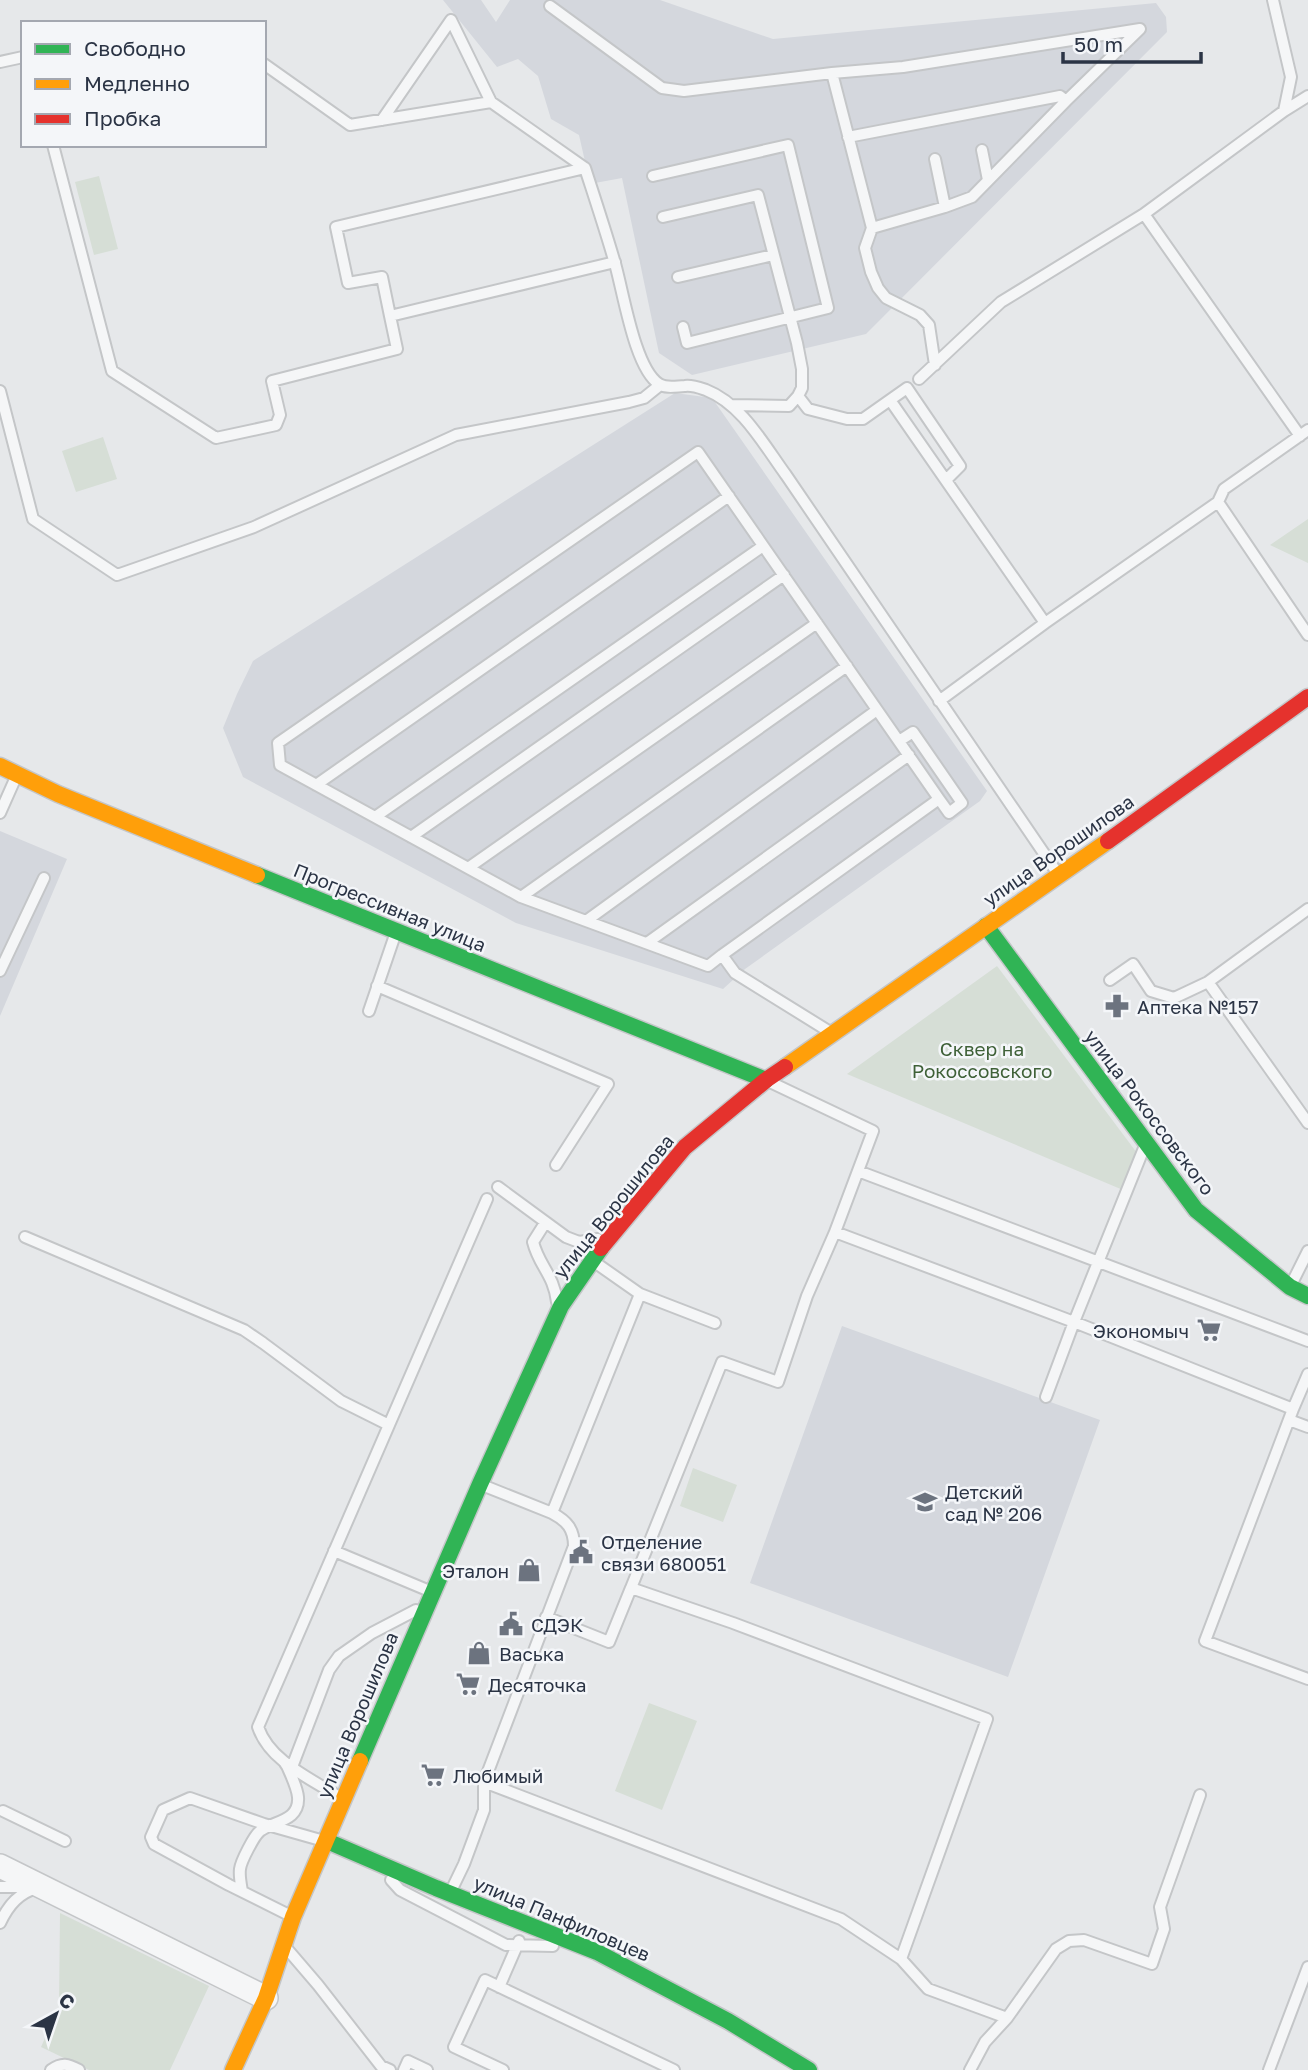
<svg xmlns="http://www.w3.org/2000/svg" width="1308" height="2070" font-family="'Golos Text',sans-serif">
  <rect width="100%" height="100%" fill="#e6e8ea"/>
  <path fill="#d4d7dd" d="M443,0H481L496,22L510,0H660L773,39L1156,3L1166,17L1167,32L866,334L692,375L659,353L622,178L595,183L589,179L579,135L551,119L538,76L518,59L497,67Z
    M675,393L712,398L987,791L980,801L745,969L723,989L516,923L243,777L223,728L237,694L253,661Z
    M0,831L67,859L0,1016Z
    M842,1326L1100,1420L1008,1677L750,1583Z"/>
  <path fill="#d6ded6" d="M99,176L118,249L94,255L75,182Z
    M103,437L117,479L76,492L62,451Z
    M1308,519V563L1270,545Z
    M997,966L1137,1153L1123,1190L847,1074Z
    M693,1468L737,1485L723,1522L680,1506Z
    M649,1703L697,1721L662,1810L615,1791Z
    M60,1913L209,1986L170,2070H89L41,2047L59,2007Z"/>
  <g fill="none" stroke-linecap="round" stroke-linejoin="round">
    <g stroke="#c4c6c8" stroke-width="14">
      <path id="lane" d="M1273,0L1291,77L1284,111
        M550,6L662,88L684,91L832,73L872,228L865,248L871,272L878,288L886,298L920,315L929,325L935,365
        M0,62L23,57
        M264,64L350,125L491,102L585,168
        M832,73L903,67L1140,29L1066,101L1060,96L848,137
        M382,120L451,20L491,102
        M53,145L112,371L216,438L276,425L280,415L272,381L397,349L390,316L615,262
        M982,150L988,180
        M935,159L945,207
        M653,176L788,145L828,308L687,343L683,327
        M1144,214L1300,436
        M663,217L758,195L797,343L802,369V388L798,396L808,409L847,419H863L907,388L960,466L946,480
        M872,228L945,207L972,197L1066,101
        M678,277L773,255
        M390,316L382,277L348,283L336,227L585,168C595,199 605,229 614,260C623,289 634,368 659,384C667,389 677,386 685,386C692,385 700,388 706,390C742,404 764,445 786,475L1058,874
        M919,379L1001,302L1144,214L1284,111L1308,96
        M0,391L33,519L117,575L254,527L456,435L629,402L644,398L660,385
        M890,400L1045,623
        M732,405L789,406L798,396
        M1218,502L1308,635
        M939,701L1045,623L1218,502L1224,489L1308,430
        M316,785L729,496
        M0,813L16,777
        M375,817L763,546
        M411,837L784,575
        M468,868L817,623
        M521,897L847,666
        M586,921L877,710
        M647,943L909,755
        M722,955L939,799
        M0,971L44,878
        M1110,980L1133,964L1151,991L1174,998L1208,982L1308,909
        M1208,982L1308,1123
        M377,986L608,1084L556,1165
        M369,1011L395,935
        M830,1032L735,973L722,955L708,966L521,897L280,765L278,743L698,452C779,567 859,683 939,799L949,813L962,803L913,732L899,741
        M858,1171L1308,1341
        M498,1187L566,1237L579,1242L598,1239
        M545,1223L533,1242C539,1266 554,1275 557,1302
        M835,1232L1074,1322L1293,1409L1308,1374
        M25,1237L244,1330L263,1343L341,1401L389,1425
        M1292,1283L1308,1251
        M640,1294L715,1323
        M1046,1397L1074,1322L1144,1148
        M1293,1409L1205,1641L1308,1679
        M1289,1420L1308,1427
        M482,1485L552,1513L640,1294L593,1261
        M334,1551L432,1592
        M631,1588L722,1362L778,1382L807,1296L835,1232L873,1131L772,1083
        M546,1617L609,1642L631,1588L733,1623L987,1719L901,1959
        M292,1767L329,1670L339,1656L372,1633L416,1610
        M484,1782L841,1919L901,1959L928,1989L1007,2018L985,2042L970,2070
        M341,1798C312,1779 270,1762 258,1727L487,1199
        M3,1811L65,1841
        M391,1880L400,1890L506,1945L553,1946
        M0,1887H29
        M242,1891C241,1885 239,1876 240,1869C241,1861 254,1836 260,1831C274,1821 300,1821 298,1797C297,1787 291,1775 287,1766L285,1763
        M451,1891L464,1864L484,1810V1782L574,1546C574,1529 567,1521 552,1513
        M291,1916L229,1885L154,1844L151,1837L163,1810L190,1798L264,1824L324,1841
        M0,1923C9,1904 19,1893 39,1887
        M288,1950L318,1985L381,2066L390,2070
        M499,1987L519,1941
        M1007,2018L1056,1949L1069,1941L1084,1940L1152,1964L1164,1929L1160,1907L1200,1795
        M51,2070C62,2062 68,2064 79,2070
        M404,2070L408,2061L427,2070
        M503,2070L454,2047L485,1980L674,2070
        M1269,2070L1308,1967"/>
    </g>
    <g stroke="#c4c6c8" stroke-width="26">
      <path id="street" d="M0,1866L266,1998"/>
    </g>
    <g stroke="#c4c6c8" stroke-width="19">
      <path id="fast" d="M257,875L766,1080
        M986,926L1196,1210L1290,1287L1308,1296
        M360,1761L480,1484L561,1306L601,1248
        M327,1841L436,1888L597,1952L728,2021L809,2070"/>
    </g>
    <g stroke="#c4c6c8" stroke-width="19">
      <path id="slow" d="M0,766L58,794L257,875
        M785,1067L1108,841
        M233,2070L266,1998L293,1917L360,1761"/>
    </g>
    <g stroke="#c4c6c8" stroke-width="19">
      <path id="jam" d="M1108,841L1308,697
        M601,1248L685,1147L766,1080L785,1067"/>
    </g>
    <use href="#lane" stroke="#f5f6f7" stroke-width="10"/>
    <use href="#street" stroke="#f5f6f7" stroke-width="23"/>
    <use href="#fast" stroke="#30b455" stroke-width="16"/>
    <use href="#slow" stroke="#ff9f0a" stroke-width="16"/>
    <use href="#jam" stroke="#e5322d" stroke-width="16"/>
  </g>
  <defs>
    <g id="pharmacy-bare" transform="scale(1.89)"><path d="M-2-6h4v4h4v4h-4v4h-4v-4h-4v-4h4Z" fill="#6c737f" stroke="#f4f6f9" stroke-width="2.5" paint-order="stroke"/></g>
    <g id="supermarket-bare" transform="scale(1.89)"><path d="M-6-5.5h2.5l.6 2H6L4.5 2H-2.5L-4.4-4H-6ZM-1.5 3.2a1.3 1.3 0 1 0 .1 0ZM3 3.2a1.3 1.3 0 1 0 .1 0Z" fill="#6c737f" stroke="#f4f6f9" stroke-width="2.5" paint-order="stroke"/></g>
    <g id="school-bare" transform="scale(1.89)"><path d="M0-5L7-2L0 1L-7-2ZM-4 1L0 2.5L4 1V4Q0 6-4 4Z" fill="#6c737f" stroke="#f4f6f9" stroke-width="2.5" paint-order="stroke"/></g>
    <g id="civic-bare" transform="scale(1.89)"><path d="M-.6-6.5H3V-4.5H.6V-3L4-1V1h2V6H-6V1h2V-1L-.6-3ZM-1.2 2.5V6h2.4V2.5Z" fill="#6c737f" stroke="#f4f6f9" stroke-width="2.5" paint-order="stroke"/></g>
    <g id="shop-bare" transform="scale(1.89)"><path d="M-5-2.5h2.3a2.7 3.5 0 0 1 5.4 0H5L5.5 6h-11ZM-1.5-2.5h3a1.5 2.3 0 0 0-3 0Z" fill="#6c737f" stroke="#f4f6f9" stroke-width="2.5" paint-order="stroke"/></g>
  </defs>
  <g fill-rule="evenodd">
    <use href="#pharmacy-bare" x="1117" y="1006"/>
    <use href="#supermarket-bare" x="1209" y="1330"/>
    <use href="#school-bare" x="925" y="1502"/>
    <use href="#civic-bare" x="581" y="1552"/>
    <use href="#shop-bare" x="529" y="1570"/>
    <use href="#civic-bare" x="511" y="1624"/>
    <use href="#shop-bare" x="479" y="1653"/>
    <use href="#supermarket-bare" x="468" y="1684"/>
    <use href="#supermarket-bare" x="433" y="1775"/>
  </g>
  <g text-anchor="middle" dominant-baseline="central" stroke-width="5" stroke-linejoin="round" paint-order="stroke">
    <g font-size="19" fill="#2b3445" stroke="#f4f6f9">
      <text transform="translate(1058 850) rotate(-35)">улица Ворошилова</text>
      <text transform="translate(390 907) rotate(22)">Прогрессивная улица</text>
      <text transform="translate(1150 1112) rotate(53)">улица Рокоссовского</text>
      <text transform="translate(613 1206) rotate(-51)">улица Ворошилова</text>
      <text transform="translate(357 1715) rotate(-67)">улица Ворошилова</text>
      <text transform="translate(562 1918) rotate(23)">улица Панфиловцев</text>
    </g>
    <g font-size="19" fill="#2b3445" stroke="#f4f6f9" text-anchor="start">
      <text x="1137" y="1006">Аптека №157</text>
      <text x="1189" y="1330" text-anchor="end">Экономыч</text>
      <text x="945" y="1491">Детский<tspan x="945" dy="22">сад № 206</tspan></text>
      <text x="601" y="1541">Отделение<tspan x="601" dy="22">связи 680051</tspan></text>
      <text x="509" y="1570" text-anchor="end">Эталон</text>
      <text x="531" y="1624">СДЭК</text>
      <text x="499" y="1653">Васька</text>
      <text x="488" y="1684">Десяточка</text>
      <text x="453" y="1775">Любимый</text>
    </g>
    <g font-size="19" fill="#3f6138" stroke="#f4f6f9">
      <text x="982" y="1048">Сквер на<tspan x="982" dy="22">Рокоссовского</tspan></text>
    </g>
  </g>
  <rect x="21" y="21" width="245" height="126" fill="#f4f6f9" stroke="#a4a8b1" stroke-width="2"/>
  <rect x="35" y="44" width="35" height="10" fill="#30b455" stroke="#a4a8b1" stroke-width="2"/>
  <text x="84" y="56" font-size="21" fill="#2b3445">Свободно</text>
  <rect x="35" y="79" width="35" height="10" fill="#ff9f0a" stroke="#a4a8b1" stroke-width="2"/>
  <text x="84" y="91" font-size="21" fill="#2b3445">Медленно</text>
  <rect x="35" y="114" width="35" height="10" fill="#e5322d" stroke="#a4a8b1" stroke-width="2"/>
  <text x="84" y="126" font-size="21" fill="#2b3445">Пробка</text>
  <g transform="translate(56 2014) rotate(40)" stroke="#f4f6f9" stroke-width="5" paint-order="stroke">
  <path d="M0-5L12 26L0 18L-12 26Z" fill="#2b3445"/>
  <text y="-10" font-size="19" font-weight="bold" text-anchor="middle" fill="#2b3445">С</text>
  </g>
  <path d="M1063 52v10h138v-10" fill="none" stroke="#2b3445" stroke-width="3.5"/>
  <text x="1074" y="52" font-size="21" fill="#2b3445" stroke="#f4f6f9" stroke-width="5" paint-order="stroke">50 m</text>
</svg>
